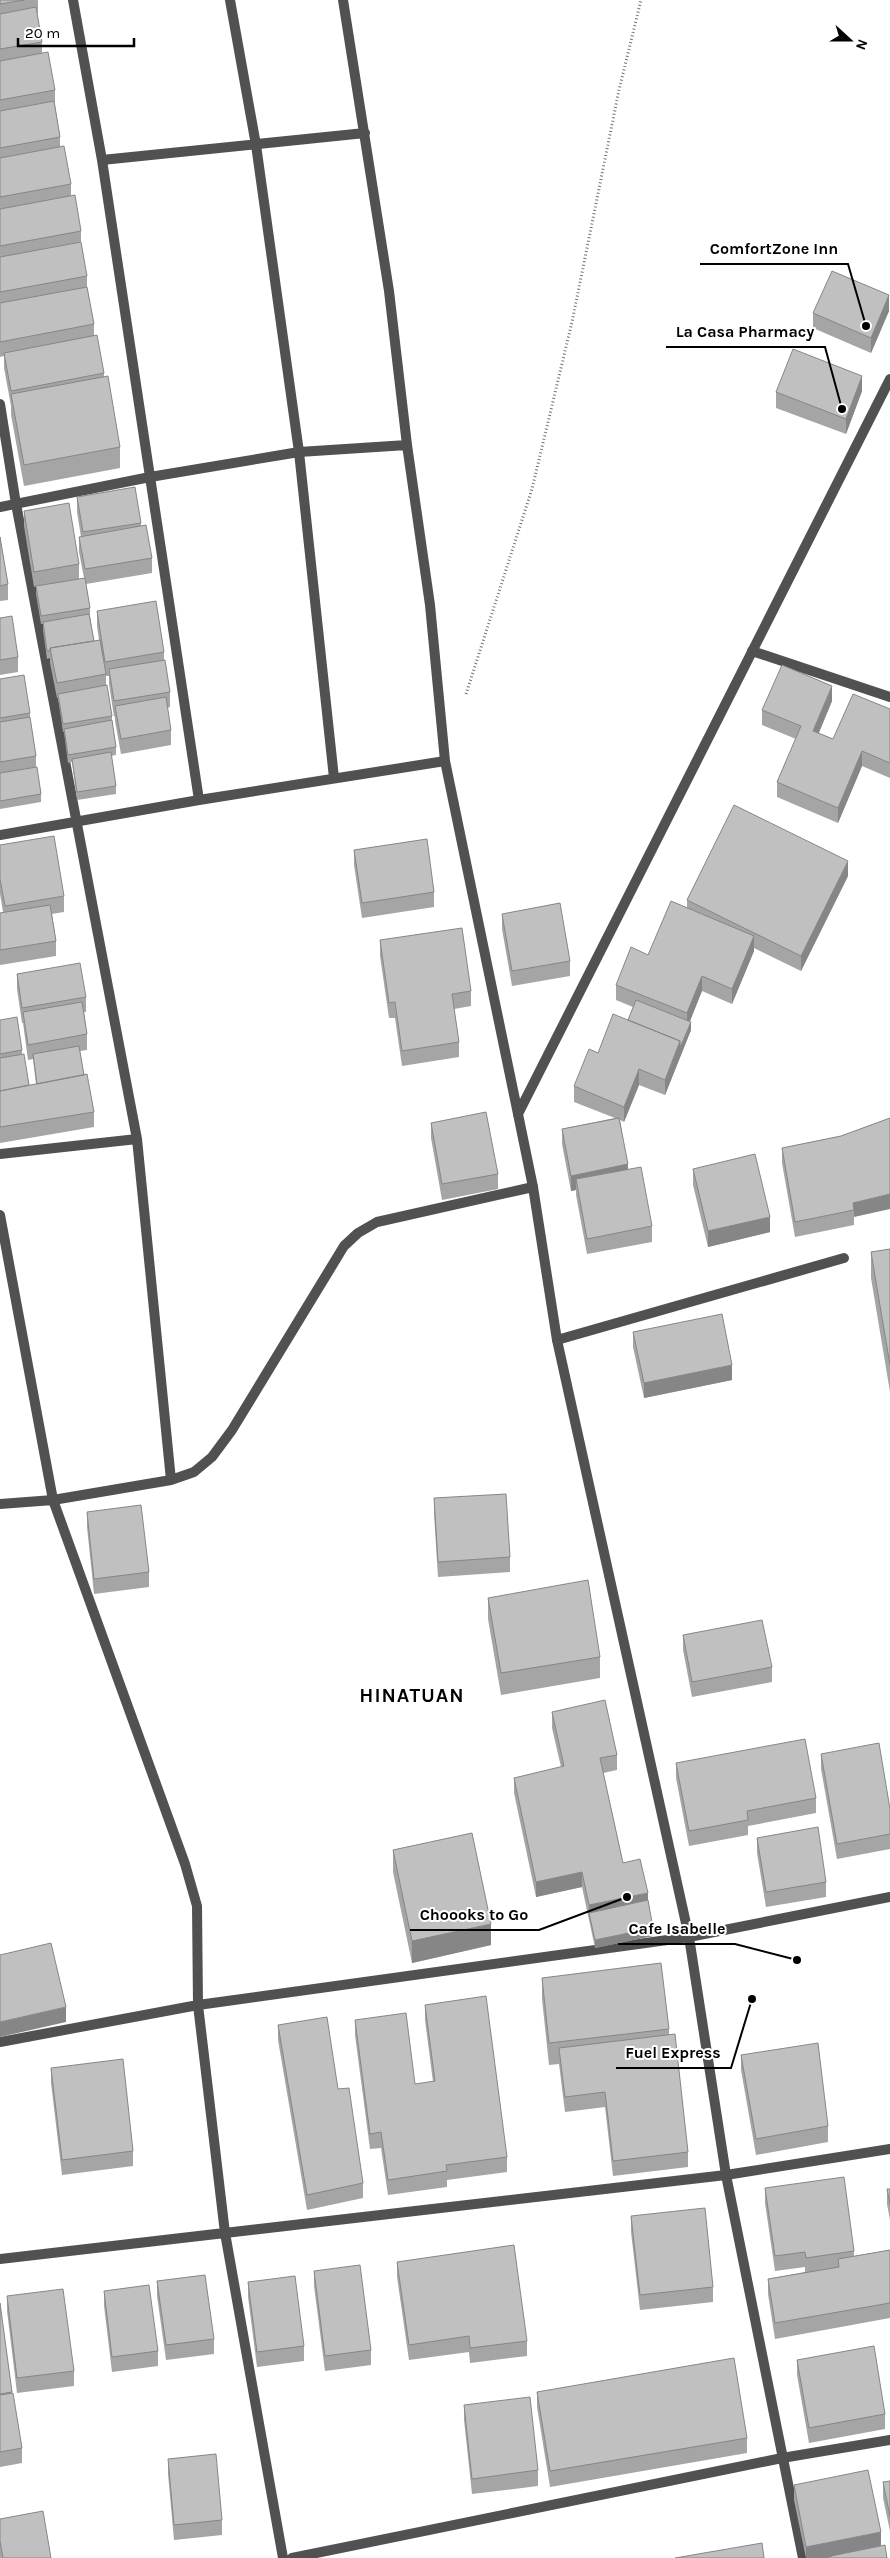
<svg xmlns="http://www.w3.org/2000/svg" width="890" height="2558" font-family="Karla,sans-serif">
  <rect width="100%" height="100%" fill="#fff"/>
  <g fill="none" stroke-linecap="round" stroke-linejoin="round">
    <path stroke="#737373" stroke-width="3" stroke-dasharray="1 2.5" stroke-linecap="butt" d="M466,694L532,489L572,322L619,90L641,0"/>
    <path stroke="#515151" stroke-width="10" d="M752,651L890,697"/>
    <path stroke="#515151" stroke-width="10" d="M73,0L102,160L199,800
      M230,0L256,145L299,452L334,778
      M343,0L389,291L407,445L430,605L445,761L518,1114
      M102,160L365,133
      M0,404L16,504L137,1139L171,1480
      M0,507L150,477L299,452L407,445
      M0,835L199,800L445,761
      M0,1154L137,1139
      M0,1215L53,1500L185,1864L197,1906L198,2005L225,2233L283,2558
      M557,1340L844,1258
      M0,1504L53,1500L171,1480L194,1472L212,1457L232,1430L344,1246L358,1233L377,1222L533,1187
      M0,2042L198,2005L689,1937
      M0,2259L726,2175L890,2149
      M292,2558L782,2458L890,2440"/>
    <path stroke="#515151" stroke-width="10" d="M689,1937L890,1897
      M803,2558L726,2175L689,1937L557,1340L533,1187L518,1114L890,379"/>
  </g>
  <path fill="#a5a5a5" d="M0,0H38V13H37L42,42V53L55,90V105L60,137V147L71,184V196L81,231V243L87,276V287L94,324V336L104,373V377L120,447V468L24,486L11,415V406L4,368V356L0,357Z
    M889,311L871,353L813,328V313Z
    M862,391L846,434L776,408V392Z
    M77,497L141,523V526L152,558V573L86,584L90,608V616L94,641L99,640L97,626V611L164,652V660L170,692V707L167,708L171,730V745L121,754L115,721V716L114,717L109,684V676H106V685L112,716V721L116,747V755L111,756L116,786V794L77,800L72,762L68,763L64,732H63L58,698H57L50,663V658L47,659L43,630V624H41L36,594V586L34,587L24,526V511L79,564V579L84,578L79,552V537H81L77,512Z
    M0,537L8,584V600L0,601Z
    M0,618L18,657V672L0,675Z
    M0,679L30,713V720L36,756V767L41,794V802L0,809Z
    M832,701L819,733L833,739L890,709V778L862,766L838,823L777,797V782L796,739L762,725V710Z
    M0,845L64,896V912L52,914L56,941V956L0,965V913L3,912L0,894Z
    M354,850L434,892V907L362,918L354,865Z
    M848,876L801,971L754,948V951L732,1004L702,991L689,1022L691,1030L665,1095L639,1085L624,1122L620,1120L628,1169L652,1226V1242L587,1254L576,1195V1190L571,1191L562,1144V1129L615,1118L574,1102V1086L598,1053L628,1020L633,1007L616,1000V985L648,955L687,908V900Z
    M502,914L570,961V976L512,986L502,929Z
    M380,940L471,991V1006L454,1009L459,1042V1057L402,1066L395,1018H389L380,956Z
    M17,974L86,997V1012H84L87,1034V1050L80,1051L84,1075L94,1112V1127L0,1143V1020L22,1050V1054L29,1085L36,1084L33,1059L28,1060L23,1023H22L17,989Z
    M890,1118L854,1217V1225L795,1237L782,1163V1148L841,1136Z
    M431,1123L498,1174V1189L442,1200L431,1138Z
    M693,1169L770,1232L708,1247L693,1185Z
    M890,1249V1392L871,1278V1252Z
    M633,1332L732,1380L644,1398L633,1347Z
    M434,1498L510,1557V1572L438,1577L434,1514Z
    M87,1512L149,1572V1587L94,1594L87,1527Z
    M488,1598L600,1657V1678L501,1695L488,1619Z
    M683,1635L772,1667V1682L692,1697L683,1650Z
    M552,1712L617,1755V1770L603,1773L623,1863L648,1900L653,1936L595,1948L582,1887L536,1897L514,1793V1778L561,1767L552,1728Z
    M821,1754L890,1809V1849L837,1859L821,1769Z
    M676,1763L816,1798V1813L748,1826V1835L689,1846L676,1778Z
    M757,1838L826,1882V1897L766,1907L757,1853Z
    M393,1850L491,1945L412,1963L393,1872Z
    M542,1978L669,2029V2035L688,2152V2167L613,2176L605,2107L565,2112L559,2064L549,2065L542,1999Z
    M425,2005L507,2157V2172L447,2180V2187L388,2195L381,2148L370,2149L355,2035V2020L415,2084L433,2082L425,2020Z
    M278,2025L338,2089L363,2183V2198L307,2210L278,2040Z
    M741,2055L828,2126V2142L756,2155L741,2070Z
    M51,2068L133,2151V2166L62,2175L51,2083Z
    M765,2188L854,2251V2256L890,2250V2318L775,2339L768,2294V2279L805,2272V2267L775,2271L765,2203Z
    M887,2189H890V2220L887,2204Z
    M631,2216L713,2287V2302L640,2310L631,2232Z
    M397,2262L527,2341V2356L470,2363L469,2352L409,2360L397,2277Z
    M314,2271L371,2350V2365L325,2371L314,2286Z
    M157,2281L214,2339V2354L166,2360L157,2296Z
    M248,2282L304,2346V2361L257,2367L248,2297Z
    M104,2291L158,2351V2366L112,2372L104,2306Z
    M7,2296L74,2371V2386L17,2393L7,2311Z
    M0,2303L12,2393L22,2448V2463L0,2467Z
    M797,2360L885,2414V2429L809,2443L797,2375Z
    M537,2392L747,2438V2453L550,2487L537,2407Z
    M464,2405L538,2470V2486L472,2494L464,2420Z
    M168,2459L222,2520V2535L174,2540L168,2474Z
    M890,2481V2531L883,2498V2482Z
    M794,2485L831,2557L828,2558H806L794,2500Z
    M0,2519L51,2558H0Z"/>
  <path fill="#868686" d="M889,295V311L871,353V338Z
    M862,376V391L846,434V419Z
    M832,686V701L813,746V731Z
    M862,751V766L838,823V808Z
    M848,861V876L801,971V956Z
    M754,936V951L732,1004V989Z
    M702,976V991L687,1029V1013Z
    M691,1022V1030L665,1095V1080L680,1041Z
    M639,1069V1085L624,1122V1107Z
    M628,1164V1179H576V1190L571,1191V1176Z
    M890,1194V1209L854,1217V1210L853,1203Z
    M770,1217V1232L708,1247V1231Z
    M732,1365V1380L644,1398V1383Z
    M582,1872V1887L536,1897V1882Z
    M648,1893V1908L589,1913V1905Z
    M491,1924V1945L412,1963V1941Z
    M653,1928V1936L595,1948V1940Z
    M66,2007V2022L0,2037V2022Z
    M881,2532V2547L828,2558H806V2547Z"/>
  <path fill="#c0c0c0" stroke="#868686" d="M0,0H24L0,4Z
    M36,7L42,42L0,49V14Z
    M48,52L55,90L0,100V61Z
    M54,101L60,137L0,148V111Z
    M64,146L71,184L0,197V158Z
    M75,195L81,231L0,246V209Z
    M81,242L87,276L0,292V257Z
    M832,271L889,295L871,338L813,313Z
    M87,287L94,324L0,342V303Z
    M97,335L104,373L11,391L4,353Z
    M793,349L862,376L846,419L776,392Z
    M108,376L120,447L24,465L11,394Z
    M135,487L141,523L83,532L77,497Z
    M69,503L79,564L34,572L24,511Z
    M146,525L152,558L85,569L79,537Z
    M0,537L8,584L0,586Z
    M85,578L90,608L41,616L36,586Z
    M156,601L164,652L105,662L97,611Z
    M89,614L94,641L50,648L51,650L47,651L43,622Z
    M12,616L18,657L0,660V618Z
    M100,640L106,674L57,683L50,648Z
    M165,660L170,692L114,701L109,669Z
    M782,665L832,686L813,731L833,739L853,694L890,709V763L862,751L838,808L777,782L801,726L762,710Z
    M24,675L30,713L0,718V679Z
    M107,685L112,716L63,724L58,694Z
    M166,697L171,730L121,739L115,706Z
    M30,717L36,756L0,762V722Z
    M112,720L116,747L68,755L64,729Z
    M111,752L116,786L77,792L72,759Z
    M37,767L41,794L0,801V773Z
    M734,805L848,861L801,956L687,900Z
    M54,836L64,896L5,906L0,879V845Z
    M427,839L434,892L362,903L354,850Z
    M671,901L754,936L732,989L702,976L687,1013L616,985L631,947L648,955Z
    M560,903L570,961L512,971L502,914Z
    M50,905L56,941L0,950V913Z
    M462,928L471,991L452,994L459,1042L402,1051L395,1002L389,1003L380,940Z
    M80,963L86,997L22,1008L17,974Z
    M636,1000L691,1022L680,1048V1041L628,1020Z
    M82,1002L87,1034L28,1045L23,1012Z
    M613,1014L680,1041L665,1080L639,1069L624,1107L574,1086L589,1049L598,1053Z
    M17,1017L22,1050L0,1054V1020Z
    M79,1046L84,1075L37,1084L33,1054Z
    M24,1054L29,1085L0,1091V1058Z
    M87,1074L94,1112L0,1127V1091Z
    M486,1112L498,1174L442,1184L431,1123Z
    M619,1118L628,1164L571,1176L562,1129Z
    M890,1118V1194L853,1203L854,1210L795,1222L782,1148L841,1136Z
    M755,1154L770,1217L708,1231L693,1169Z
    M641,1167L652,1226L587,1239L576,1179Z
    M890,1249V1365L871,1252Z
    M722,1314L732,1365L644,1383L633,1332Z
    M506,1494L510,1557L438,1562L434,1498Z
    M141,1505L149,1572L94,1579L87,1512Z
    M588,1580L600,1657L501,1673L488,1598Z
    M762,1620L772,1667L692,1682L683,1635Z
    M605,1700L617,1755L600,1758L623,1863L640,1859L648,1893L589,1905L582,1872L536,1882L514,1778L564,1766L552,1712Z
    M805,1739L816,1798L747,1811L748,1820L689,1831L676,1763Z
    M879,1743L890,1809V1834L837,1844L821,1754Z
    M818,1827L826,1882L766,1892L757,1838Z
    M472,1833L491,1924L412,1941L393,1850Z
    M648,1900L653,1928L595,1940L589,1913Z
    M51,1943L66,2007L0,2022V1955Z
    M661,1963L669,2029L549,2043L542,1978Z
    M486,1996L507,2157L446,2165L447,2171L388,2180L381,2132L370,2134L355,2020L406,2013L415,2084L435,2081L425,2005Z
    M327,2017L338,2089L349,2088L363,2183L307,2195L278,2025Z
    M675,2034L688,2152L613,2161L605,2092L565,2097L559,2048Z
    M818,2043L828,2126L756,2139L741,2055Z
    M123,2059L133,2151L62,2160L51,2068Z
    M844,2177L854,2251L806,2258L805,2252L775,2256L765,2188Z
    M887,2189H890V2204Z
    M705,2208L713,2287L640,2295L631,2216Z
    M514,2245L527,2341L470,2348L469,2336L409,2345L397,2262Z
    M890,2250V2303L775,2323L768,2279L839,2267L838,2259Z
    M360,2265L371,2350L325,2356L314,2271Z
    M205,2275L214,2339L166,2345L157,2281Z
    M295,2276L304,2346L257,2352L248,2282Z
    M149,2285L158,2351L112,2357L104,2291Z
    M63,2289L74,2371L17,2378L7,2296Z
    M0,2303L12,2392L0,2394Z
    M874,2346L885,2414L809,2428L797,2360Z
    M734,2358L747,2438L550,2471L537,2392Z
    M13,2393L22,2448L0,2452V2395Z
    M530,2397L538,2470L472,2479L464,2405Z
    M216,2454L222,2520L174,2525L168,2459Z
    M868,2470L881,2532L806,2547L794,2485Z
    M890,2481V2516L883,2482Z
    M43,2511L51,2558H3L0,2541V2519Z
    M762,2543L764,2558H675Z
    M885,2545L887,2558H832L831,2556Z"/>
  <g text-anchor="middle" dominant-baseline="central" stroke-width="4" stroke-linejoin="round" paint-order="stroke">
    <g font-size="20" font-weight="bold" letter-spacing="1" fill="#000" stroke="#fff">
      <text x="412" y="1695">HINATUAN</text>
    </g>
  </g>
  <path fill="none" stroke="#000" stroke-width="2" d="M866 326L848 264H700M842 409L825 347H666M627 1897L539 1930H410M797 1960L735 1944H618M752 1999L731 2068H616"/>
  <g fill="#000" stroke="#fff" stroke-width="2">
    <circle cx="866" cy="326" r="5"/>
    <circle cx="842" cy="409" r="5"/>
    <circle cx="627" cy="1897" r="5"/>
    <circle cx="797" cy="1960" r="5"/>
    <circle cx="752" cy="1999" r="5"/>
  </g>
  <g font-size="16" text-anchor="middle" font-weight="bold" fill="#000" stroke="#fff" stroke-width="4" stroke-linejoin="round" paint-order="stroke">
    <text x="774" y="254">ComfortZone Inn</text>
    <text x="745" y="337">La Casa Pharmacy</text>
    <text x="474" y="1920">Choooks to Go</text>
    <text x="677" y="1934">Cafe Isabelle</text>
    <text x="673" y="2058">Fuel Express</text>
  </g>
  <g transform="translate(850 40) rotate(111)" stroke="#ffffff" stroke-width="4" paint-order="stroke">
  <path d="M0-4L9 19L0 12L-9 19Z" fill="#000000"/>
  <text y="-8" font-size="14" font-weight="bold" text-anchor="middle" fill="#000000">N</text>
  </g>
  <path d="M18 38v8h116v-8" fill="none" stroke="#000000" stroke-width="2.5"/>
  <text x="25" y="38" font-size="15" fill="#000000" stroke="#ffffff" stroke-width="4" paint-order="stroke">20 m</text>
</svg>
